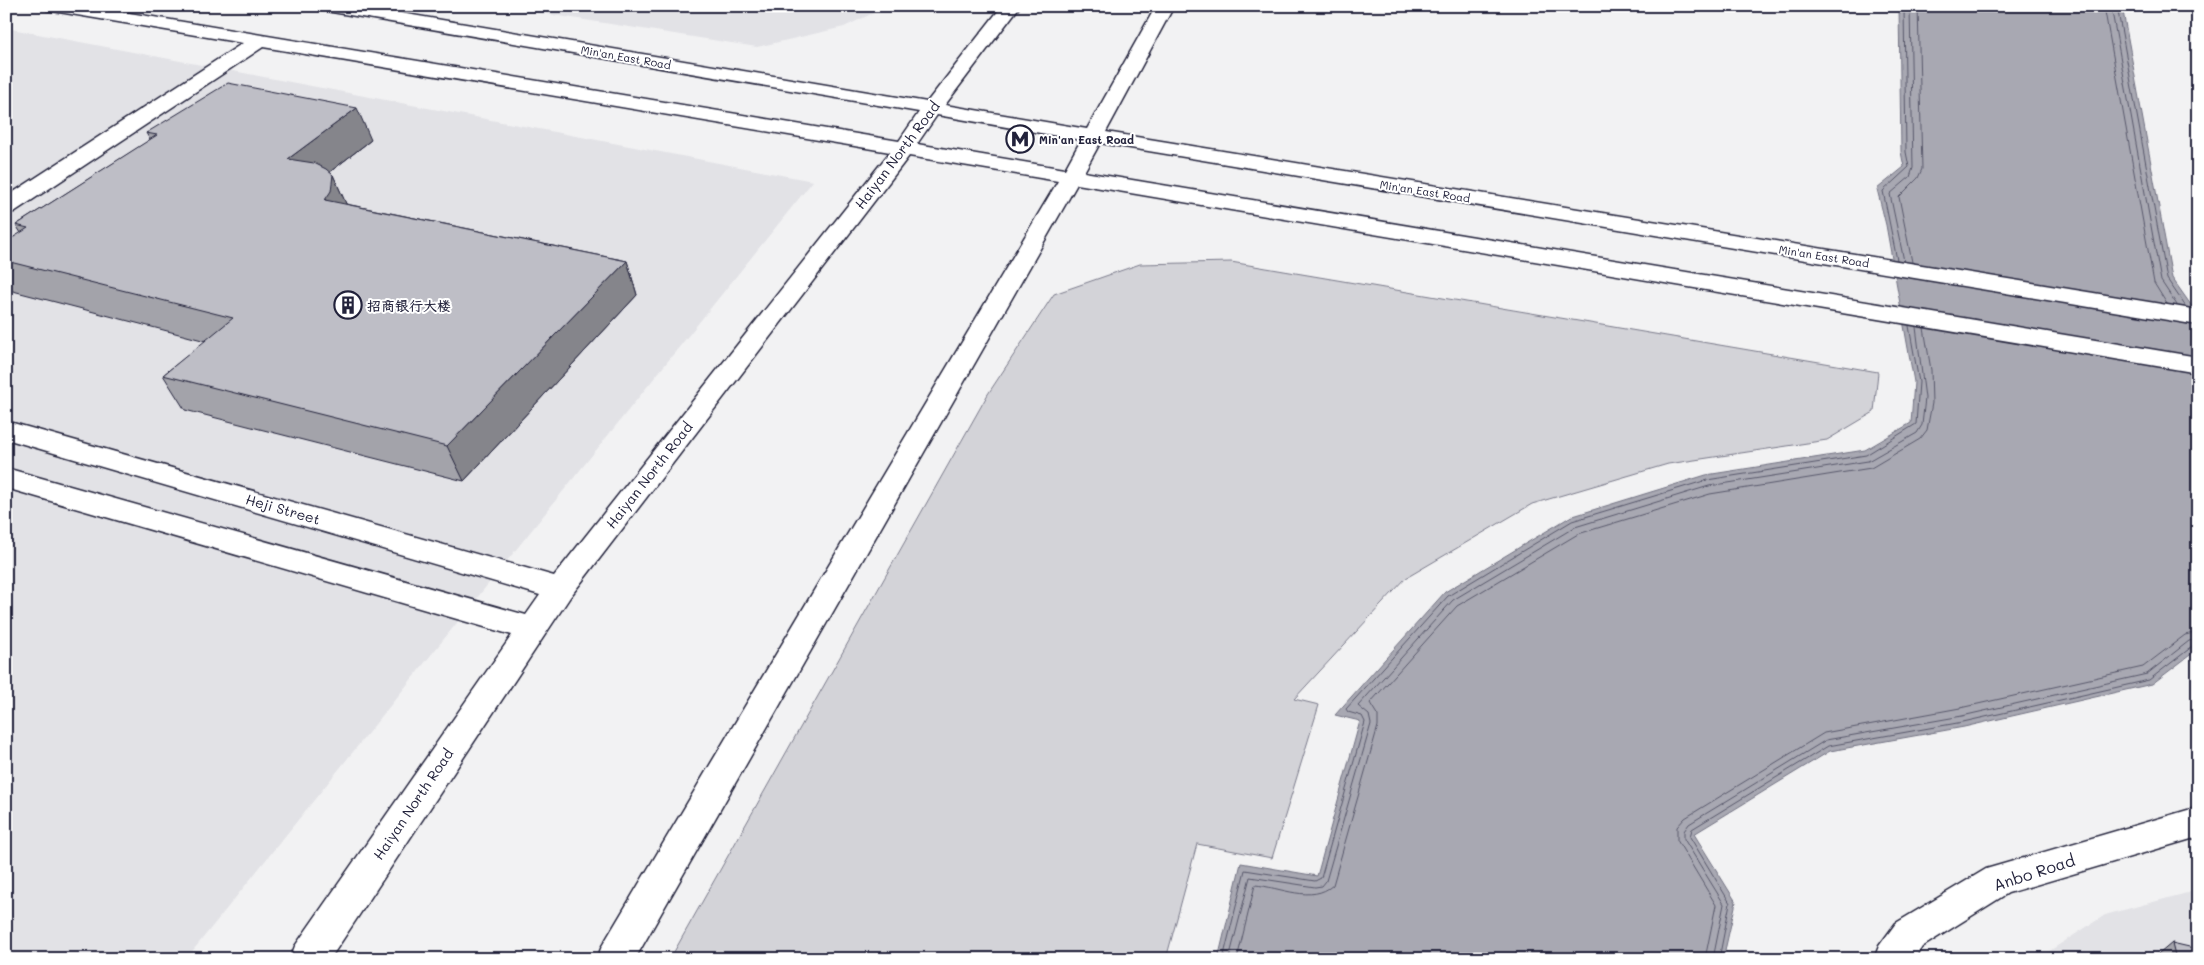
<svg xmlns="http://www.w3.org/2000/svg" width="2204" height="965" font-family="Mali,'LXGW WenKai TC',sans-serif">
  <rect width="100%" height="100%" fill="#f2f2f3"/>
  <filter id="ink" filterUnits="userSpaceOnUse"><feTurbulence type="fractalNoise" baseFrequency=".02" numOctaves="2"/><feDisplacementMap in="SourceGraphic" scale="10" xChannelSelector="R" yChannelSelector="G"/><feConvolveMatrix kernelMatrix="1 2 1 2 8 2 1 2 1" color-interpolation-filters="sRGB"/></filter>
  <g filter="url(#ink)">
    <path fill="#e2e2e6" d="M495,6H888L844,27L757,47Z
      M6,28L813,181L186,959H6Z
      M2198,890V959H2037L2105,915Z"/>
    <path fill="#d3d3d8" stroke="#7a7a8a" d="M1231,262L1878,372L1874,412L1827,440L1668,464L1532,504L1406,578L1294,699L1319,705L1272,858L1197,844L1166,959H670L988,394L1054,294L1140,264Z"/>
    <path fill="#a8a8b2" stroke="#727282" d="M1899,6H2122L2172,278L2198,315V649L2152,684L1964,727L1830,751L1694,834L1736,902L1723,959H1218L1241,863L1317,876L1360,721L1335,715L1445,592L1570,517L1706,475L1865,450L1911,423L1914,382L1886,225L1877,189L1904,167L1901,152Z"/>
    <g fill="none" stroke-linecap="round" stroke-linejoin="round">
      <path stroke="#58586b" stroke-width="1" d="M2104,6L2154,283L2167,304
        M2111,6L2161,281L2177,305
        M2117,6L2167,279L2186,307
        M1897,260L1883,191L1909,167L1906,152L1904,6
        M1904,261L1890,194L1910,177L1913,168L1910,6
        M1912,262L1899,197L1918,178L1922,169L1918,6
        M1223,959L1245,870L1315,881L1321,878L1365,722L1362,716L1348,712L1346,709L1448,596L1572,521L1707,480L1866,455L1916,424L1919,382L1909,326
        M1229,959L1250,877L1315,887L1322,886L1326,881L1371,724L1369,715L1358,706L1453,600L1575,527L1709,486L1868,461L1917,433L1922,425L1925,398L1916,327
        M1237,959L1255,885C1280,887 1312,904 1333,885L1378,726V716L1370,703L1457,606L1578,534L1710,494L1871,468L1920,439L1927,430L1932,403L1931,370L1924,328
        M1705,959L1716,905L1677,840V827L1685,818L1824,733L1960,708L2143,667L2185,635L2198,632
        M1713,959L1724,904L1684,839V831L1689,824L1826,740L1962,716L2147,674L2189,641L2198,639
        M1719,959L1730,903L1690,837L1692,829L1828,746L1963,722L2149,680L2193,646L2198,645"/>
      <g stroke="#22223b" stroke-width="3">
        <path id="street" d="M2198,807V837L2008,893L1922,947L1914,959H1874L1879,946L1896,923L1986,869Z"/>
      </g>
      <g stroke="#22223b" stroke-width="3">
        <path id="secondary" d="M44,6H87L899,141L919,112L326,11L320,10L317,6H359L927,102L1002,6H1020L945,105L1087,129L1156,6H1174L1106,132L2198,310V325L1100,143L1084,172L2198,357V373L1077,184L635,959H597L602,946L1058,181L909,156L570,597L330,959H290L295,946L512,635L6,488V468L526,615L540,595L6,439V421L554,576L890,152L263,47L14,212L6,214V197L243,43L53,11L47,10ZM937,115L1081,140L1065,169L917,144Z"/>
      </g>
      <use href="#street" fill="#fff" fill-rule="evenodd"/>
      <use href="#secondary" fill="#fff" fill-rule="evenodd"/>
    </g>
    <path fill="#a3a3aa" stroke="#22223b" d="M146,133L371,140L330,172L333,175L346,204L627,261L637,295L464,481L185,410L163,375L206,341L9,290L6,287V242L21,233L16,225L150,140Z
      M2172,943L2198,959H2153Z"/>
    <path fill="#85858b" stroke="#22223b" d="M357,108L371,140L304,192L288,159Z
      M333,175L348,208L325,200Z
      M627,261L637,295L464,481L447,446Z"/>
    <path fill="#bebec6" stroke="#22223b" d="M228,83L357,108L288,159L314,163L326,169L333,175L331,191L325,200L627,261L447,446L163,375L233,318L6,261V242L28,228L16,225L157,135L146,133Z
      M2172,943L2198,949V959H2176Z"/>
  </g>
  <defs>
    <g id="metro-ring" transform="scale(1.4375)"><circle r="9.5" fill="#fff" stroke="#22223b" stroke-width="1.5"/><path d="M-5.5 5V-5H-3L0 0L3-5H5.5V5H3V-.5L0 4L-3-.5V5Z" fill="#22223b"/></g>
    <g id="building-ring" transform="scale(1.4375)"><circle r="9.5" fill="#fff" stroke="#22223b" stroke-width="1.5"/><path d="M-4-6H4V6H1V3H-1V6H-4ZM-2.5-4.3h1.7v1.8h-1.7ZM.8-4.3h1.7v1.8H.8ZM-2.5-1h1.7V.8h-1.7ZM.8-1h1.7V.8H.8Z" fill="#22223b"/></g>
  </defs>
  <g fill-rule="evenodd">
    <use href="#metro-ring" x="1020" y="139"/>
    <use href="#building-ring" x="348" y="305"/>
  </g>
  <g text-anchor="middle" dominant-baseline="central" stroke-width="4" stroke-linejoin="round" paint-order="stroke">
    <g font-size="11" fill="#22223b" stroke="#fff">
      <text transform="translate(626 57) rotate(10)">Min'an East Road</text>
      <text transform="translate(1425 191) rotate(9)">Min'an East Road</text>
      <text transform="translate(1824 256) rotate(9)">Min'an East Road</text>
    </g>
    <g font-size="11" font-weight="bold" fill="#22223b" stroke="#fff" text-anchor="start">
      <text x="1039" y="139">Min'an East Road</text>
    </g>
    <g font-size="14" fill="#22223b" stroke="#fff">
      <text transform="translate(897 155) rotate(-53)">Haiyan North Road</text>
      <text transform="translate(649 475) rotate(-52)">Haiyan North Road</text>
      <text transform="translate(283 509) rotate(16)">Heji Street</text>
      <text transform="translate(413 804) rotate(-56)">Haiyan North Road</text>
    </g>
    <g font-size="14" font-weight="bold" fill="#22223b" stroke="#fff" text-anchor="start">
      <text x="367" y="305">招商银行大楼</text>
    </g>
    <g font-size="16" fill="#22223b" stroke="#fff">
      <text transform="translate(2034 872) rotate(-18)">Anbo Road</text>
    </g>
  </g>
  <rect width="2204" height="965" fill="none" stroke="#fff" stroke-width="25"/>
  <rect x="12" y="12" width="2179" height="940" fill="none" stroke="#22223b" stroke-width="2" filter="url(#ink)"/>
</svg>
